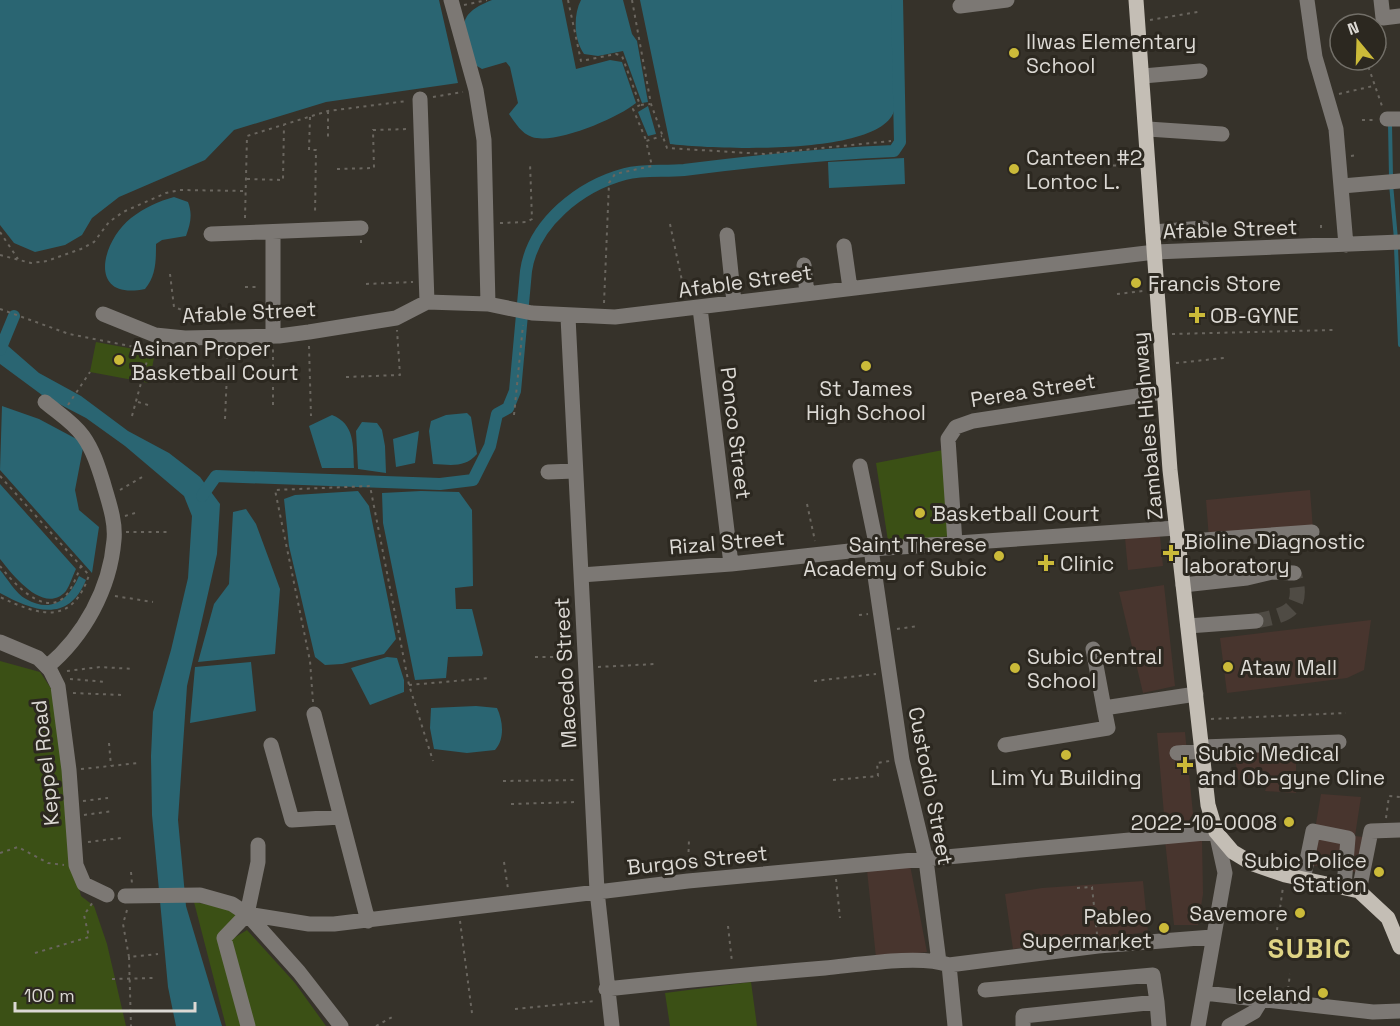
<svg xmlns="http://www.w3.org/2000/svg" width="1400" height="1026" font-family="'Space Grotesk',sans-serif">
  <rect width="100%" height="100%" fill="#36322a"/>
  <path fill="#48352e" d="M1310,490L1313,530L1209,539L1206,500Z
    M1160,536L1163,566L1128,570L1125,538Z
    M1164,585L1175,686L1143,693L1119,592Z
    M1371,620L1364,670L1347,678L1227,693L1220,638Z
    M1185,732L1194,824L1165,826L1157,733Z
    M1296,746V793L1265,791L1267,786H1256L1255,778L1238,780L1234,749Z
    M1321,794L1361,797L1355,836L1371,838L1363,873L1309,865Z
    M1202,839L1203,894L1198,925H1174L1165,840Z
    M910,865L927,952L876,958L867,870Z
    M1143,881L1148,932L1013,949L1005,894L1042,888Z"/>
  <path fill="#3b5015" d="M96,342L155,353L149,383L90,372Z
    M943,450L952,536L888,541L876,463Z
    M0,661L40,672L54,693L74,869L81,896L94,906L107,944L126,1026H0Z
    M194,902L225,908L238,917L219,938L243,1026H226Z
    M247,930L295,983L326,1026H253L229,941Z
    M751,982L757,1026H670L665,993Z"/>
  <path fill="#2a6572" d="M0,0H439L458,83L326,102L234,130L205,160L119,197L92,218L82,235L65,245L35,252L14,243L0,225Z
    M492,0H562L576,69L610,60L622,62L636,103C618,118 555,145 532,137C521,133 516,124 509,114L518,103L510,67L506,62L482,69L472,63C463,30 453,15 492,0Z
    M581,0H623L632,34L637,41L648,102L642,103L623,51L598,56L584,54C574,40 573,15 581,0Z
    M640,0H893C895,28 894,55 894,83C894,91 897,103 894,111C880,157 710,149 670,144Z
    M648,106L656,134L648,136L638,112Z
    M904,158L905,184L829,188L828,162Z
    M174,197L188,202C193,215 190,225 186,236L162,240L156,244C156,261 156,276 145,289C87,301 101,242 131,218C144,208 159,201 174,197Z
    M0,339L39,373L81,396L128,431L169,453L200,477L220,504L217,554L187,686L178,820L186,906L222,1026H176L168,987L152,815L151,756L153,712L171,650L188,578L192,516L184,496L125,446L86,418L42,395L0,364Z
    M2,406L39,419L84,443L75,490L79,510L99,527L92,573L0,470Z
    M467,413L471,417L477,454C465,468 451,465 433,464L429,431L431,421L446,415Z
    M332,415C355,424 353,445 354,468H322L309,426Z
    M362,422L377,423L382,430L385,446L386,473L358,469L356,431Z
    M419,431L415,463L396,467L393,439Z
    M0,484L76,569C73,575 70,585 66,591C44,616 12,574 0,559Z
    M358,491L369,506L396,639L384,654L342,664L325,665L315,657L289,546L284,499L295,495Z
    M421,491L459,492L472,510L473,586L455,588L456,609H472L483,653L482,656L448,657L446,678L415,680L383,523L382,493Z
    M246,509L256,524L280,589L275,654L198,662L214,604L229,584L233,512Z
    M0,570C7,578 16,594 26,599C52,614 69,599 79,576L86,580C68,624 33,611 0,593Z
    M387,657L397,658L404,680V692L370,705L351,668Z
    M251,662L256,711L190,723L195,667Z
    M476,706L497,708C503,721 505,739 495,750L467,753L434,749L430,728L431,708Z"/>
  <g fill="none" stroke-linecap="round" stroke-linejoin="round">
    <path stroke="#2a6572" stroke-width="4" d="M1390,124L1391,177
      M1391,184L1396,239
      M1396,247L1400,345"/>
    <path stroke="#2a6572" stroke-width="12" d="M0,350L14,316
      M202,496L216,476L440,484L473,480L490,446L497,414L508,408L515,391L526,271C533,223 580,186 625,174C643,169 665,172 684,170C754,161 823,154 894,151L900,142L897,0"/>
    <path stroke="#4f4b44" stroke-width="15" stroke-dasharray="15 8" stroke-linecap="butt" d="M1256,621C1288,615 1305,610 1294,573"/>
    <path stroke="#6a665f" stroke-width="2" stroke-dasharray="3 4.5" stroke-linecap="butt" d="M568,0L581,61L616,54L622,56L640,105L650,104
      M632,0L651,104L667,148L764,154L891,141
      M464,5L487,0
      M1150,20L1198,12
      M1346,24L1372,20
      M1376,49L1387,47
      M1366,60L1382,106
      M1339,94L1373,86
      M433,97L463,92
      M640,105L633,109L646,140
      M328,111V140
      M310,117L309,150H316L315,215
      M1362,120H1374
      M1351,156L1358,155
      M1098,166L1134,165
      M337,169L374,168L373,130L409,129
      M247,179L283,180L284,125
      M245,218L247,136L328,111L407,101
      M500,223L527,222L532,219L530,163
      M670,224L685,295
      M1321,225V232
      M0,232L18,259
      M361,240V246
      M0,255L31,263L47,261L81,249L94,242L109,222L123,212L166,193L180,190L246,191
      M170,274L174,307L185,311V326
      M366,284L413,282
      M245,287H259
      M1117,294L1143,291
      M604,303L609,183L615,174L652,166L646,141L662,136
      M0,309L69,334L150,350L151,347
      M1172,334L1333,330
      M309,346L311,416
      M1176,363L1224,358
      M346,377L400,375L397,330
      M138,402L148,405
      M68,405L90,372
      M273,405V348
      M514,415L523,325
      M132,416L150,350
      M225,419L228,350
      M0,476L89,575C72,626 40,616 0,597
      M120,490L144,476
      M807,504L815,541
      M125,516L135,513
      M126,532H169
      M0,566C11,580 41,615 62,599C72,591 76,577 81,566
      M115,596L153,602
      M859,615L868,614
      M559,622H571
      M897,629L918,626
      M535,657H571
      M598,667L655,664
      M67,671L100,667L134,669
      M70,679L107,682
      M814,681L876,674
      M564,684L575,683
      M409,685L490,678
      M73,693L121,695
      M313,702L310,661L275,490L370,486L409,685L433,761
      M1211,719L1346,713
      M109,743L111,766
      M81,769L139,763
      M833,780L878,776L877,763L890,761
      M503,781L577,780
      M83,801L108,798
      M511,804L578,802
      M84,815L113,811
      M1386,818L1389,796L1400,797
      M88,842L121,838
      M0,853L18,847L48,863L64,865
      M504,862L508,889
      M688,867L689,839
      M131,872L132,884
      M836,879L840,918
      M1077,888L1092,887L1097,934
      M127,910L123,924L129,957L158,954
      M460,921L472,1013
      M728,926L732,962
      M1277,930L1283,887
      M35,953L89,937L84,915L93,902
      M129,957L131,1026
      M112,979L153,978
      M1288,989L1290,974
      M515,1009L596,1001
      M376,1026L394,1016"/>
    <path stroke="#7c7874" stroke-width="15" d="M451,0L476,90L484,140L488,304
      M1307,0L1315,57L1336,129L1346,245
      M1381,0L1383,18L1400,16
      M960,6L1007,0
      M1143,76L1200,71
      M420,99L427,302
      M1387,119H1400
      M1148,129L1222,134
      M1342,186L1400,181
      M1153,232L1203,228
      M273,233V336
      M211,234L361,228
      M727,235L734,302
      M844,246L850,288
      M804,265L807,294
      M700,308L731,564
      M103,314L155,335L185,338L279,336L309,332L396,318L427,302L488,304L532,313L615,317L1155,252L1400,242
      M568,317L597,891L612,1026
      M45,402C58,413 73,422 83,436C93,450 98,466 103,482C108,500 116,521 114,540C110,589 84,636 47,667
      M548,472L575,471
      M1177,542L1312,532
      M955,543L948,439L956,427L973,421L1163,392
      M581,575L731,564L877,548L860,466
      M1183,585L1247,578L1272,572L1294,573
      M1188,626L1256,621
      M0,642L38,658L50,670L58,686L69,770L76,865L84,884L107,895
      M1093,649L1104,708
      M314,714L368,921
      M271,745L292,820L340,817
      M1005,745L1108,728L1104,708L1196,694
      M1202,747L1339,742
      M1177,753L1203,751
      M1303,880L1313,831L1348,838L1344,886
      M1359,891L1371,831L1400,830
      M125,896L200,895L232,904L247,914L309,924H334L688,881L1216,832L1225,873L1198,1026
      M247,914L299,972L341,1026
      M939,962L926,860L902,760L871,549L1176,528
      M949,965L1098,946L1212,937
      M606,989C679,981 752,974 825,968C857,965 920,954 949,965L955,1026
      M985,990L1153,975L1157,1002
      M1204,993L1373,1012L1400,1011
      M248,1026L224,938L247,914L258,862V845
      M1023,1026V1016L1157,1002L1159,1026
      M1229,1026L1254,1012L1262,999"/>
    <path stroke="#c4beb5" stroke-width="15" d="M1136,0L1170,470L1208,805L1216,832L1233,852L1253,864L1285,875L1359,891L1388,918L1400,947"/>
  </g>
  <g fill="#cbba39" stroke="#2c2820" stroke-width="2">
    <circle cx="1014" cy="53" r="6"/>
    <circle cx="1014" cy="169" r="6"/>
    <circle cx="1136" cy="283" r="6"/>
    <path d="M1194 306h6v6h6v6h-6v6h-6v-6h-6v-6h6z"/>
    <circle cx="119" cy="360" r="6"/>
    <circle cx="866" cy="366" r="6"/>
    <circle cx="920" cy="513" r="6"/>
    <path d="M1168 544h6v6h6v6h-6v6h-6v-6h-6v-6h6z"/>
    <circle cx="999" cy="556" r="6"/>
    <path d="M1043 554h6v6h6v6h-6v6h-6v-6h-6v-6h6z"/>
    <circle cx="1228" cy="667" r="6"/>
    <circle cx="1015" cy="668" r="6"/>
    <circle cx="1066" cy="755" r="6"/>
    <path d="M1182 756h6v6h6v6h-6v6h-6v-6h-6v-6h6z"/>
    <circle cx="1289" cy="822" r="6"/>
    <circle cx="1379" cy="872" r="6"/>
    <circle cx="1300" cy="913" r="6"/>
    <circle cx="1164" cy="928" r="6"/>
    <circle cx="1323" cy="993" r="6"/>
  </g>
  <g text-anchor="middle" dominant-baseline="central" stroke-width="6" stroke-linejoin="round" paint-order="stroke">
    <g font-size="21" fill="#dcd9d4" stroke="#2c2820" text-anchor="start">
      <text x="1026" y="41">Ilwas Elementary<tspan x="1026" dy="24">School</tspan></text>
      <text x="1026" y="157">Canteen #2<tspan x="1026" dy="24">Lontoc L.</tspan></text>
      <text x="1148" y="283">Francis Store</text>
      <text x="1210" y="315">OB-GYNE</text>
      <text x="131" y="348">Asinan Proper<tspan x="131" dy="24">Basketball Court</tspan></text>
      <text x="866" y="388" text-anchor="middle">St James<tspan x="866" dy="24">High School</tspan></text>
      <text x="932" y="513">Basketball Court</text>
      <text x="1184" y="541">Bioline Diagnostic<tspan x="1184" dy="24">laboratory</tspan></text>
      <text x="987" y="544" text-anchor="end">Saint Therese<tspan x="987" dy="24">Academy of Subic</tspan></text>
      <text x="1060" y="563">Clinic</text>
      <text x="1027" y="656">Subic Central<tspan x="1027" dy="24">School</tspan></text>
      <text x="1240" y="667">Ataw Mall</text>
      <text x="1198" y="753">Subic Medical<tspan x="1198" dy="24">and Ob-gyne Cline</tspan></text>
      <text x="1066" y="777" text-anchor="middle">Lim Yu Building</text>
      <text x="1277" y="822" text-anchor="end">2022-10-0008</text>
      <text x="1367" y="860" text-anchor="end">Subic Police<tspan x="1367" dy="24">Station</tspan></text>
      <text x="1288" y="913" text-anchor="end">Savemore</text>
      <text x="1152" y="916" text-anchor="end">Pableo<tspan x="1152" dy="24">Supermarket</tspan></text>
      <text x="1311" y="993" text-anchor="end">Iceland</text>
    </g>
    <g font-size="21" fill="#dcd9d4" stroke="#2c2820">
      <text transform="translate(1230 229) rotate(-2)">Afable Street</text>
      <text transform="translate(745 281) rotate(-8)">Afable Street</text>
      <text transform="translate(249 312) rotate(-3)">Afable Street</text>
      <text transform="translate(1033 390) rotate(-9)">Perea Street</text>
      <text transform="translate(1147 426) rotate(-95)">Zambales Highway</text>
      <text transform="translate(736 433) rotate(83)">Ponco Street</text>
      <text transform="translate(727 542) rotate(-5)">Rizal Street</text>
      <text transform="translate(565 673) rotate(-93)">Macedo Street</text>
      <text transform="translate(45 763) rotate(-96)">Keppel Road</text>
      <text transform="translate(931 786) rotate(79)">Custodio Street</text>
      <text transform="translate(697 860) rotate(-6)">Burgos Street</text>
    </g>
    <g font-size="27" font-weight="bold" letter-spacing="1.5" fill="#dfd485" stroke="#2c2820">
      <text x="1310" y="948">SUBIC</text>
    </g>
  </g>
  <g transform="translate(1358 42) rotate(341)"><circle r="28" fill="#2c2820" stroke="#726f68" stroke-width="1.5"/>
  <path d="M0-4.5L10 22L0 15L-10 22Z" fill="#cbba39"/>
  <text y="-9" font-size="16" font-weight="bold" text-anchor="middle" fill="#dcd9d4">N</text>
  </g>
  <path d="M15 1002v9h180v-9" fill="none" stroke="#dcd9d4" stroke-width="3"/>
  <text x="24" y="1002" font-size="18" fill="#dcd9d4" stroke="#2c2820" stroke-width="4.5" paint-order="stroke">100 m</text>
</svg>
